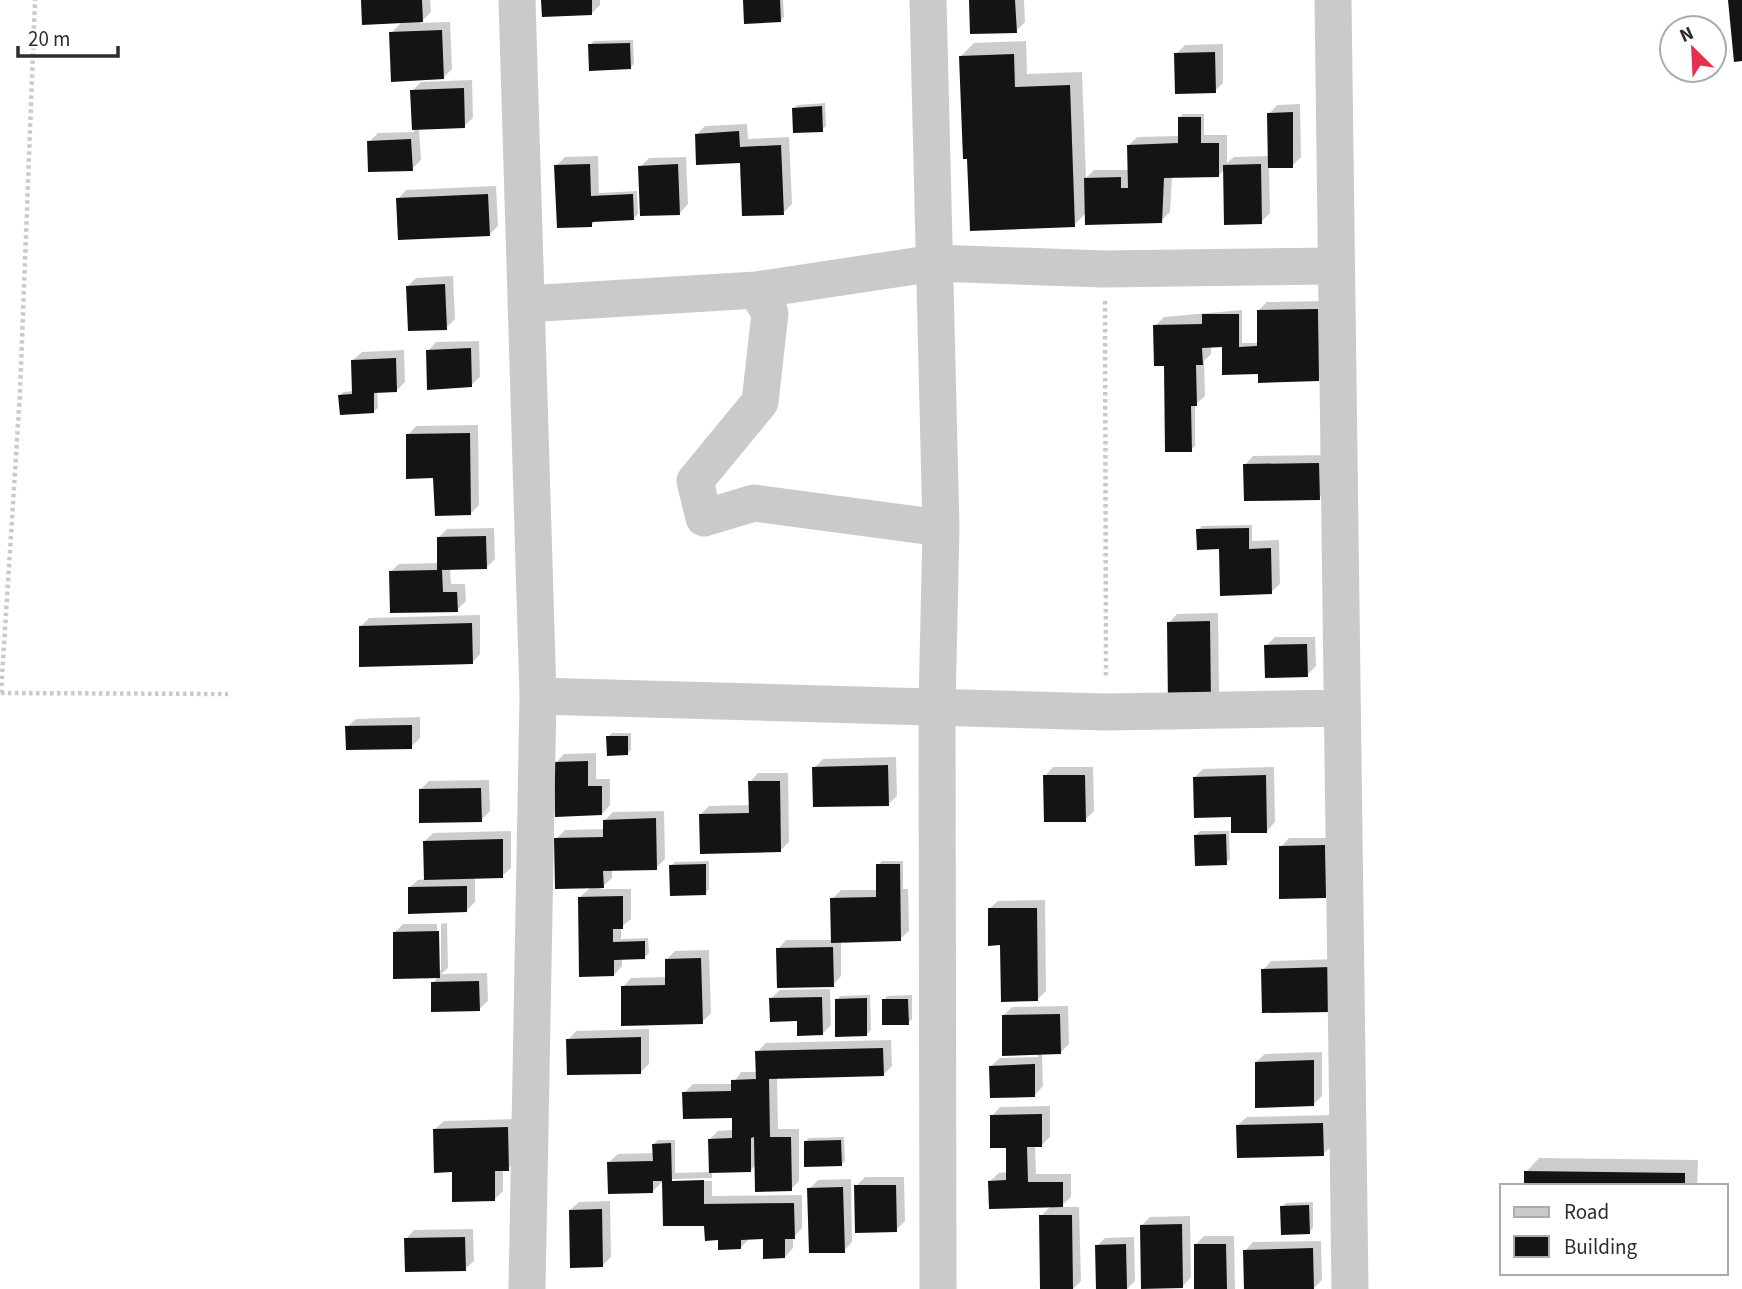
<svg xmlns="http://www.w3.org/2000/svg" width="1742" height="1289" font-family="'Source Sans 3',sans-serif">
  <rect width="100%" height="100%" fill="#fff"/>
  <path fill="#0003" d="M362,0H430L431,12L420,23L450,22L452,69L443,78L391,33L402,22Z
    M543,0H600V5L591,14Z
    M745,0H783L784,17L780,21Z
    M971,0H1024L1025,22L1016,31Z
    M633,40L634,64L630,68L590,45L594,41Z
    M1026,41L1027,74L1082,72L1086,178L1094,170H1129V145L1137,137L1179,136V118L1183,114H1204V135H1227V163L1234,157L1270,156L1269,114L1277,105L1300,104L1301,157L1292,166L1269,167L1270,213L1261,222L1225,169L1219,175L1172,176L1170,212L1161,221L1086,213L1074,225L961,56L974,43Z
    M1223,44V83L1215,91L1176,54L1185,45Z
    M472,80L473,118L464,126L419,128L421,160L412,169L369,142L378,133L414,132L412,91L421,82Z
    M825,103L826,126L822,130L794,108L798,105Z
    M747,124L748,139L789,137L792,204L783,213L742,162L697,134L705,126Z
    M598,156L599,193L637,191L638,214L634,218L597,220L591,225L556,166L565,157Z
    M686,157L688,204L680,213L640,167L649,158Z
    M496,186L498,226L489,235L398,199L406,190Z
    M453,276L455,319L446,328L408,286L416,278Z
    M1326,301L1327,371L1319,380L1260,372L1224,345L1211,346V354L1204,361L1205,396L1195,405V446L1191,450L1155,326L1164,317L1242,310V343H1259V310L1267,302Z
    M479,341L480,377L471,385L428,351L436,342Z
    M404,350L405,382L397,390L377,391L378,408L374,411L340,395L344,392L354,391L353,360L362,352Z
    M478,425L479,505L470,514L435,476L408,435L416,426Z
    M1327,455V490L1319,498L1245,465L1253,456Z
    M1252,525V541L1279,540L1280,584L1271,592L1198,530L1202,526Z
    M494,528L495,559L486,568L450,569L451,584H465L466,601L457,610L390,572L399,564L439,563L438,538L447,529Z
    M1218,613L1219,692L1170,702L1169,623L1177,614Z
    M480,615V654L472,663L360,627L369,618Z
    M1275,637H1315L1316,666L1307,675L1266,646Z
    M420,717V738L411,747L347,727L356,719Z
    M612,733H631V750L627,754L608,737Z
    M596,753V779H610V805L602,814L556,763L564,754Z
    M896,757L897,796L888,804L814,768L823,759Z
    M1053,767H1093L1094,811L1085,820L1045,776Z
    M1274,767L1275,822L1267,831L1229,832L1230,859L1226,863L1196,835L1200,831H1233L1232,815L1195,777L1203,769Z
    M758,773H788L789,842L781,850L701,814L709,806L750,805V782Z
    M489,780L490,811L481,820L420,790L429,781Z
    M664,811L665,859L656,868L612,869V878L600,889H631V919L621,927V939L648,938L649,953L645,957L622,958V966L614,975L579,898L591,887L556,839L565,830L605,829L604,821L613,812Z
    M511,831V868L502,876L475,877V902L467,910L409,888L418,880L426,879L425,841L433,833Z
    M1289,838H1333L1334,888L1326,896L1281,847Z
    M709,861V889L705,893L671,866L675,862Z
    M882,861H903V889H908L909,931L900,939L841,941V976L833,985L778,949L786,940H833L832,899L841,890H878V865Z
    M1045,900L1046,991L1038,999L1002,943L989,909L998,901Z
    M447,923L448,968L441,974L487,973L488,1001L479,1009L433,983L439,976L394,933L403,924H437L438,970H441V924Z
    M709,950L711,1013L702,1022L623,987L631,978L667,977L666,960L675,951Z
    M1339,959V1001L1263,970L1271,961Z
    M830,989L831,1025L822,1034L771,998L780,990Z
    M870,995L871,1030L867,1034L837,1000L840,996Z
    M912,995V1019L908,1023L884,1000L887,996Z
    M1068,1006L1069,1044L1060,1053H1042L1043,1086L1035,1095L991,1066L1000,1058L1039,1057L1003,1016L1012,1007Z
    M649,1029V1064L641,1072L568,1040L576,1031Z
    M891,1040L892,1066L883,1075L777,1077L778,1129H799V1181L791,1189L757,1164L750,1171H712V1178L671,1179L668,1182L712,1181V1196L802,1195V1228L793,1238V1248L785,1257L765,1238L749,1239L740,1248L719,1239L664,1180L652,1192L609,1162L618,1154L654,1153V1144L658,1140H675V1173L710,1172V1139L718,1131L734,1130L733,1117L684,1093L693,1084H733L741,1072H758L757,1052L766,1043Z
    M1322,1052V1096L1314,1104L1256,1062L1265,1054Z
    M1050,1106V1137L1042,1145H1035L1036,1174H1071V1197L1060,1207H1079L1081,1281L1073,1289H1042L1041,1216L1051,1206L990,1181L999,1173L1008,1172L1007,1146L992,1116L1000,1107Z
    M1331,1115L1332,1146L1323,1154L1238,1125L1247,1117Z
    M516,1119V1160L508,1169H503V1191L495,1199L453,1170L435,1129L444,1121Z
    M844,1137L845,1161L841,1165L805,1142L809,1138Z
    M1539,1158L1698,1160L1697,1186H1526V1172Z
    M865,1177H904L905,1221L896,1230L856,1186Z
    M851,1179L852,1242L844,1251L809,1189L818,1180Z
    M610,1201L611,1257L602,1266L570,1210L579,1202Z
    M1313,1202V1228L1309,1232L1282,1207L1286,1203Z
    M1190,1216L1191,1277L1183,1286L1142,1225L1150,1217Z
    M473,1229L474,1261L465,1269L406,1239L414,1230Z
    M1204,1236H1234L1235,1289H1196L1195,1245Z
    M1134,1237L1135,1281L1127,1289H1098L1097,1246L1105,1238Z
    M1321,1241L1322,1280L1313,1289H1246L1245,1251L1253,1242Z"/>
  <path fill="#141414" d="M361,0H422L423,22L362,25Z
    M541,0H592V15L542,17Z
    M743,0H780L781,22L744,24Z
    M969,0H1015L1017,33L970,34Z
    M1728,0H1742V61L1734,62Z
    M442,30L444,79L391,82L389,32Z
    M630,43L631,69L589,71L588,44Z
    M1215,52L1216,93L1175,94L1174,53Z
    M1014,54L1015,87L1070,85L1075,227L970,231L967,159H963L959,56Z
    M464,88L465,128L412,130L410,90Z
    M822,106L823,132L793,133L792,108Z
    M1293,112V168H1268L1267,113Z
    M1178,117H1201V143H1219V177L1164,178L1162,223L1085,225L1084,178L1121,177V188H1128L1127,145L1178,143Z
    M739,131L740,147L781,145L784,215L742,216L740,163L696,165L695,134Z
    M411,139L413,171L368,172L367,141Z
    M590,164L591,196L633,194L634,220L592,222V227L557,228L554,165Z
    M678,164L680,215L640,216L638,166Z
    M1261,164L1262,224L1224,225L1223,165Z
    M488,194L490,236L398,240L396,198Z
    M445,284L447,330L408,331L406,286Z
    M1318,309L1319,381L1258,383V374L1222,375V347L1202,348L1203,365H1196L1197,406H1191L1192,452H1165L1164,366H1154L1153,325L1202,324V314H1239V347L1257,346V310Z
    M471,348L472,387L427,390L426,350Z
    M396,358L397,392L374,393V413L340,415L338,395L352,394L351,360Z
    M470,433L471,515L435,516L433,478L406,479V434Z
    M1319,463L1320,500L1244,501L1243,464Z
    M1249,528V549L1271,548L1272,594L1220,596L1219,549L1197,550L1196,529Z
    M486,536L487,569L442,570L443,592H457L458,612L390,613L389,571L437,570V537Z
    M1210,621L1211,703L1168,704L1167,622Z
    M472,623L473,664L359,667V626Z
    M1307,644L1308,677L1265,678L1264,645Z
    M412,725V749L346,750L345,726Z
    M606,736H628V755L607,756Z
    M588,761V786H602V815L555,817L554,762Z
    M888,765L889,806L813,807L812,767Z
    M1043,775H1085L1086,822H1044Z
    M1266,775L1267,833H1231V817L1194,818L1193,777Z
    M748,781H780L781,852L700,854L699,814L749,813Z
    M481,788L482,822L419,823V789Z
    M656,818L657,870L603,871L604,888L555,889L554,838L603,837V820Z
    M1226,834L1227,865L1195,866L1194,835Z
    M503,839V878L424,880L423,841Z
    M1325,845L1326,898L1279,899V846Z
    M706,864V895L670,896L669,865Z
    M876,864H900L901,941L831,943L830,898L876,897Z
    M467,886V912L408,914V887Z
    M623,896V929H613V942L645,941V959L614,960V976L579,977L578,897Z
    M988,908H1037L1038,1001L1001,1002L1000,945L988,946Z
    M439,931L440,978L393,979V932Z
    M833,947L834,987L777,988L776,948Z
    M701,958L703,1024L621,1026V986L665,985V959Z
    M1331,967L1332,1012L1262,1013L1261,969Z
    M479,981L480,1011L431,1012V982Z
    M822,997L823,1035L797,1036V1021L770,1022L769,998Z
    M867,998V1036L835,1037V999Z
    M882,999H908L909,1025H882Z
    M1060,1014L1061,1054L1002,1056V1015Z
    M641,1037V1074L567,1075L566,1039Z
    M883,1048L884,1076L769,1079L770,1137H791L792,1191L755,1192L754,1137L751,1138V1172L709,1173L708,1139L732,1138V1118L683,1119L682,1092L731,1091V1080L756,1079L755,1051Z
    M1314,1060V1106L1255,1108V1062Z
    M1035,1064V1097L990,1098L989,1066Z
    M1042,1114V1147H1027L1028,1182H1063V1207L989,1209L988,1181L1006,1180V1148H990V1115Z
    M1323,1123L1324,1156L1237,1158L1236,1125Z
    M508,1127L509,1171H495V1201L452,1202V1172L434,1173L433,1129Z
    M841,1140L842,1166L804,1167V1141Z
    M671,1143L672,1181L704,1180V1204L794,1203L795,1239H785V1258L763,1259V1239L741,1240V1249L718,1250V1240L705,1241L704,1226H663L662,1181H653V1193L608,1194L607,1162L653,1161L652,1144Z
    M1524,1171L1685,1173V1186H1524Z
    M854,1185H896L897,1232L855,1233Z
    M843,1187L845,1253H809L807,1188Z
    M1309,1205L1310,1234L1281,1235L1280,1206Z
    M602,1209L603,1267L570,1268L569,1210Z
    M1039,1215H1072L1073,1289H1040Z
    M1182,1224L1183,1288L1141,1289L1140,1225Z
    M465,1237L466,1271L405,1272L404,1238Z
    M1126,1244L1127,1289H1096L1095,1245Z
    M1194,1244H1226L1227,1289H1194Z
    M1313,1248L1314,1289H1244L1243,1250Z"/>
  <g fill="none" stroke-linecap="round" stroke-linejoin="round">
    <path stroke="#cacaca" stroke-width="4.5" stroke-dasharray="3.5 3.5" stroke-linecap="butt" d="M1105,301L1106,678
      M1,693L20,392L35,0
      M1,693L228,694"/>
    <path stroke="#cacaca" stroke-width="37" d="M517,0L538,696L527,1289
      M928,0L941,528L937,707L938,1289
      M1333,0L1350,1289
      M756,290L770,313L760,402L695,481L704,518L754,503L941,528
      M526,304L756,290L935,263L1104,269L1335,266
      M538,696L1106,712L1342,708"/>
  </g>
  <rect x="1500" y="1184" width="228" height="91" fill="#ffffff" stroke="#ababab" stroke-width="2"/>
  <rect x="1514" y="1207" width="35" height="10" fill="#cacaca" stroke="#ababab" stroke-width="2"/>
  <text x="1564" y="1219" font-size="21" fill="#2d2d2d">Road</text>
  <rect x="1514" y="1236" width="35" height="21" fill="#141414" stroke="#ababab" stroke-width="2"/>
  <text x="1564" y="1254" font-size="21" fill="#2d2d2d">Building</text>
  <g transform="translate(1693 49) rotate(336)"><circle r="33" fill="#ffffff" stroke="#ababab" stroke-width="2"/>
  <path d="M0-5L12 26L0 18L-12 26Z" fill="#e2304e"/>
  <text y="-10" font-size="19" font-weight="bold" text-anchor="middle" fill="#2d2d2d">N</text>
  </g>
  <path d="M18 46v10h100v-10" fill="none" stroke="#2d2d2d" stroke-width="3.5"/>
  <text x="28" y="46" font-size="21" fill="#2d2d2d" stroke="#ffffff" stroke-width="5" paint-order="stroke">20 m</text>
</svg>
